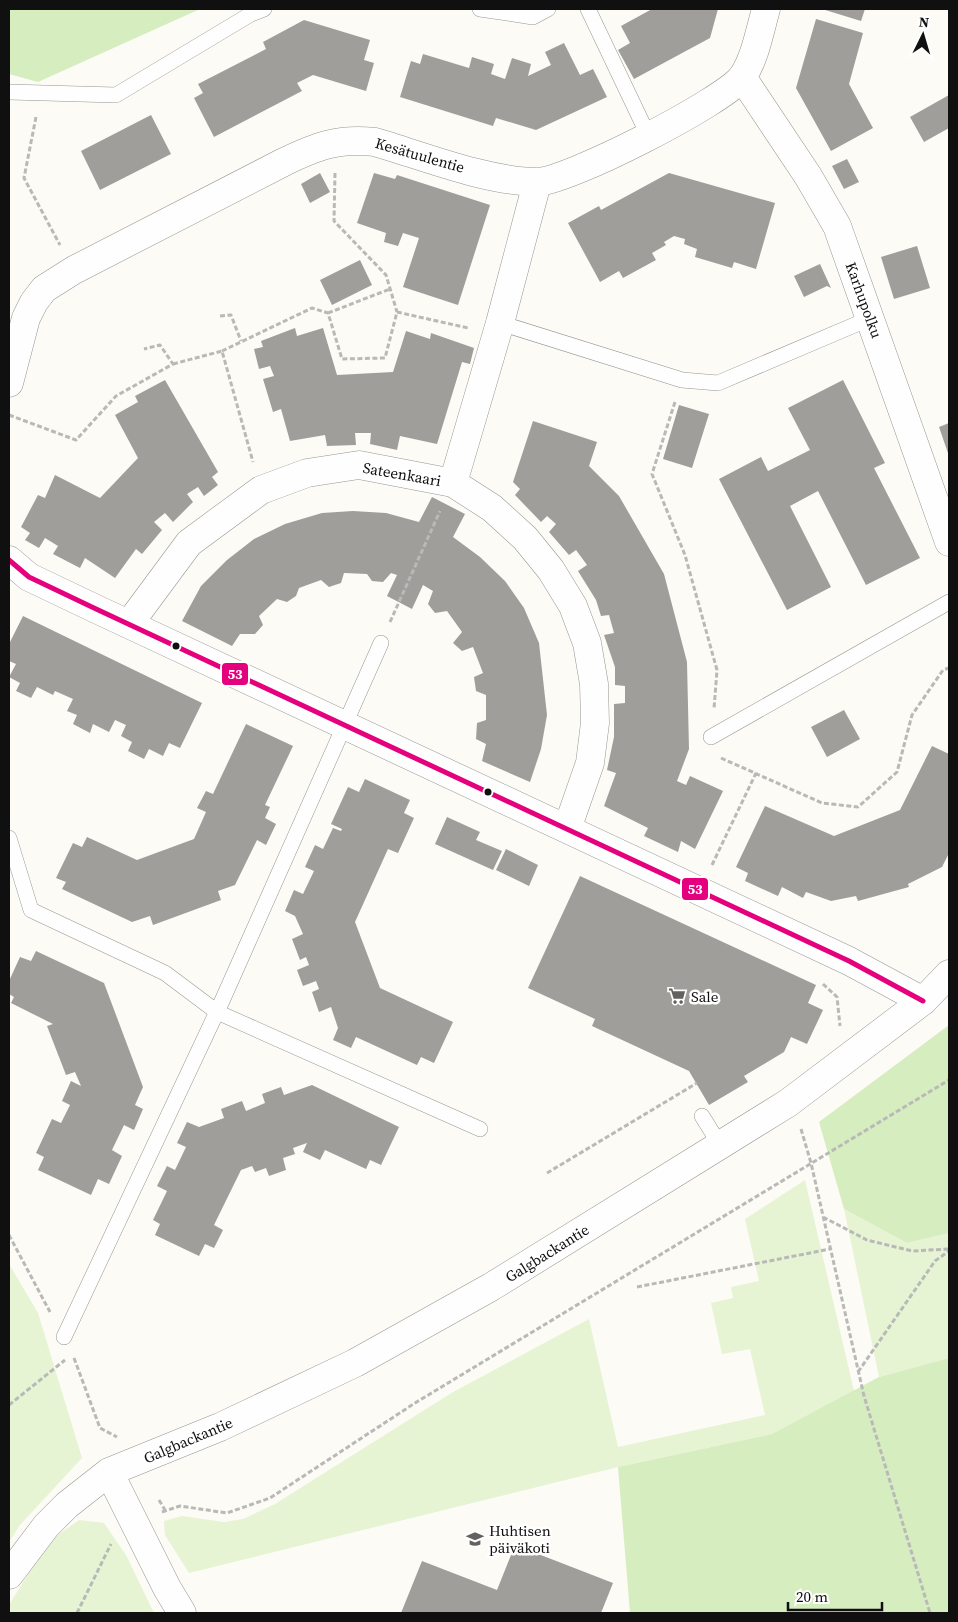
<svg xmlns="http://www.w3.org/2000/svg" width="958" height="1622" font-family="'Source Serif 4',serif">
  <rect width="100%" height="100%" fill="#fcfbf5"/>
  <path fill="#e6f4d3" d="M805,1180L854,1391L772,1434L618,1467L189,1573L165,1535L164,1521L182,1516L224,1522L243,1519L275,1504L453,1392L589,1319L618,1447L765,1415L750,1349L722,1354L711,1303L733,1298L731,1287L759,1281L745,1219Z
    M844,1209L907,1243L949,1233V1358L879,1377Z
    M9,1264L38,1313L82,1458L20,1525L9,1542Z
    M79,1520L104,1523L126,1555L154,1613H9V1605L35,1563L55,1537Z"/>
  <path fill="#d6edc0" d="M9,9H200L38,82L9,74Z
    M949,1025V1233L907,1243L844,1209L819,1122Z
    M949,1358V1613H630L618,1467L772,1434L879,1377Z"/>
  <path fill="#a09e9a" d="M652,9H718L710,38L634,79L618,50L630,43L621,26Z
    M822,9H865L861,21Z
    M816,19L863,33L849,84L873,128L831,151L796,88Z
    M304,20L370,40L364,60L374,63L366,91L313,75L297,83L302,91L214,137L194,98L203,93L198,84L266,49L263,42Z
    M564,43L580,75L593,69L607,97L536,130L496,118L493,126L400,97L411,61L420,64L423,54L469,68L472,57L494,64L491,74L505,79L512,58L531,64L528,76L551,65L545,52Z
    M949,95V128L924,142L910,117Z
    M151,115L171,154L100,190L81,151Z
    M847,159L859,182L844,189L832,166Z
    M320,173L330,192L310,203L301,184Z
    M374,173L395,179L397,175L490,205L458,305L403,287L419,238L403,233L398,246L384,242L386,233L357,223Z
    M669,173L775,203L756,269L734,262L732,268L695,257L697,249L684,244L685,239L674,236L664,242L666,245L652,253L656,260L623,278L619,271L600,282L568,223L599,206L601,210Z
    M917,246L930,288L894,299L881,257Z
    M360,260L372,285L332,305L320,280Z
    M820,264L831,288L827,286L804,297L794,276Z
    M295,328L297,336L323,328L337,375L393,372L406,331L430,339L431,333L474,348L470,364L462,362L437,444L400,436L397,450L370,444L371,433H355L356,445L327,446L325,435L290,441L281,409L273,412L263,379L274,376L270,366L259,369L254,349L263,347L261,341Z
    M165,380L218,472L212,477L218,485L204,496L198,487L187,494L193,502L173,522L165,513L154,522L162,530L142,554L136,549L115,578L85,558L80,568L53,554L58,546L45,538L39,548L25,540L30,533L21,527L38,495L45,498L55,475L100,498L138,458L115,415L138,402L135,396Z
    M843,380L885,463L874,468L920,558L866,585L818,491L790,506L831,587L787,610L719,479L761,457L768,471L810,450L788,408Z
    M679,405L709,414L692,468L663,459Z
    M533,421L597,442L589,466L619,496L664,574L687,662L689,749L677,781L686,785L690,776L723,791L695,849L681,841L678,852L644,836L648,828L604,806L616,773L607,770L614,737V704L625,703V686L615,685V667L604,635L614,633L609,615L601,616L596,600L578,571L587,565L576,550L569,555L549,532L556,524L547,516L541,522L515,495L520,489L513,482Z
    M949,423V456L939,427Z
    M432,497L465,514L453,537L480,557L505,581L524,608L539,643L547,715L541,749L530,782L482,761L486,744L476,739L477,723L486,720V695L476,691L474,677L483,673L473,647L462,651L453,643L462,632L447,611L435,613L428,604L433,591L423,585L412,609L387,596L397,575L391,573L383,582L372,581L367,574L344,573L341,583L329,587L321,580L299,588L296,596L287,602L277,599L259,616L263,625L255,634H240L232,646L182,621L201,586L227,560L254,539L285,524L322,513L353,511L386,513L419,522Z
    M23,616L202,703L180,748L169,743L163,756L149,749L144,759L128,751L132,742L121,736L126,725L115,720L109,732L93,724L90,733L73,724L77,715L67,711L73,699L55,691L53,695L37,687L31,698L16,691L20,683L9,677L16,664L9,661V644Z
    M844,710L860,739L827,757L811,727Z
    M246,724L293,746L265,805L270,807L265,818L276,824L266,845L257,840L235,885L218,891L221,900L153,925L150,916L132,922L62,889L66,882L56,878L73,843L82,847L87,837L137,860L194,839L206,812L197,808L206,791L213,794Z
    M932,746L949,754V853L942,867L908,884L909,887L858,901L856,896L831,901L806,892L803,898L782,887L778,896L745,881L748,873L736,867L765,806L834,836L900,810Z
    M365,779L410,800L404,813L414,818L398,853L388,849L355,922L380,988L453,1022L434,1063L421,1057L417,1065L356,1037L351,1048L333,1040L338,1028L331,1007L319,1012L312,992L319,989L316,981L303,986L297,970L309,965L306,957L300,960L292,939L303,934L295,916L285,911L294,890L303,894L314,871L305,867L315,845L323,849L333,828L341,831L342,829L331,824L348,787L359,792Z
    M447,817L480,832L476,840L502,851L493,870L435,844Z
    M506,849L538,865L529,886L496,870Z
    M580,876L816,985L808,1003L823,1010L807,1044L791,1037L784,1052L744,1076L748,1082L709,1105L689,1071L592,1026L595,1019L528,988Z
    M36,951L104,983L143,1087L135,1105L143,1109L134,1130L124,1125L112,1150L122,1156L109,1184L98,1179L91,1195L38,1170L44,1157L36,1153L52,1119L61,1123L70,1105L62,1101L71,1081L81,1086L75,1072L66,1075L47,1026L53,1024L11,1003L14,997L9,994V981L20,957L31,961Z
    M312,1085L399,1127L381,1165L370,1160L366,1169L325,1150L320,1160L303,1152L307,1143L293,1148L295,1154L283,1158L286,1170L269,1176L266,1168L255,1172L252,1166L241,1170L214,1225L223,1230L214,1248L205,1244L199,1256L155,1235L160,1224L153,1220L167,1191L157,1186L167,1166L175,1170L186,1147L177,1143L187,1122L199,1127L224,1118L221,1109L242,1101L246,1111L265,1103L262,1094L281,1087L284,1095Z
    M515,1545L613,1583L601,1613H401L422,1561L497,1590Z"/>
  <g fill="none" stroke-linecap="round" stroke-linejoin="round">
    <g stroke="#969693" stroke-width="16">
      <path id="lane" d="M480,9L533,17L548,9
        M588,9L648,135
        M9,92L116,95L251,14L264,9
        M500,323L682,380L718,383L871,318
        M711,737L949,602
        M9,838L31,910L165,973L217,1012L480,1129
        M702,1116L720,1145
        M64,1337L222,1001L381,643"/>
    </g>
    <g stroke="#969693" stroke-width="29">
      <path id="street" d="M742,77L808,176L837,226L949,542
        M9,383L26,318L34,302L44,289L74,270L284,162C317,146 338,138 375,142C423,156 485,181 536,182C565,183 726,101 743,76C755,58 760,30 766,9
        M453,483L500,323L537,183
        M9,560L29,577L94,608L849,961L923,1001
        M129,624L189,543L261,490L307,473L359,465L453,483L492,508L525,538L551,570L573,606L587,643L594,684L595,723L590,763L567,829
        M109,1472L167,1588L182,1613
        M9,1575L46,1526L67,1505L109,1472L220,1427L355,1363L491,1287L788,1103L923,1001L949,974"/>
    </g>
    <path stroke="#b9b9b8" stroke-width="3" stroke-dasharray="5 2.5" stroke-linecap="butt" d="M36,117L24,178L60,245
      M335,173L334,221L386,275L397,312
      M328,313L390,289
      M220,316L231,315L241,341
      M222,351L312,308L328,313L342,359L385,358L397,312L468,328
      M173,364L222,351L253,462
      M675,402L652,474L685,555L717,670L714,709
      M9,415L76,440L116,396L173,364L160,345L144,349
      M390,622L440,511
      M721,758L822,803L858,807L897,772L912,715L943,670L949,668
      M712,865L756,773
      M823,984L837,997L840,1026
      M801,1129L811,1163L864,1396L930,1613
      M547,1173L697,1083
      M823,1217L867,1240L912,1251L949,1249
      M9,1235L50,1312
      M637,1287L830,1249
      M74,1358L100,1428L117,1437
      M858,1372L935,1261L949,1251
      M9,1405L65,1360
      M159,1500L165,1510
      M162,1512L180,1506L227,1513L270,1498L415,1403L949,1080
      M77,1613L111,1544"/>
    <use href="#lane" stroke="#fffefe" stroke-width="15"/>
    <use href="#street" stroke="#fffefe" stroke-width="28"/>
    <g stroke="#fff" stroke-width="9">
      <path id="bus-1" d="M9,560L29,577L94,608L849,961L923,1001"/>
    </g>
    <use href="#bus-1" stroke="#e5007d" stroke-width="5"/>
  </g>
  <defs>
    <g id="supermarket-bare" transform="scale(1.35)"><path d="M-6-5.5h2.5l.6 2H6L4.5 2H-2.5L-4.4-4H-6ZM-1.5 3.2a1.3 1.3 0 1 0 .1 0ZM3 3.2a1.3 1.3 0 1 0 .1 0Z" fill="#636260" stroke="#fff" stroke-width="2.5" paint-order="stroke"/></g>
    <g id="school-bare" transform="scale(1.35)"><path d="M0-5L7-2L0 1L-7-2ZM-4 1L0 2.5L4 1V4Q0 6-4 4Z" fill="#636260" stroke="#fff" stroke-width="2.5" paint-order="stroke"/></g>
  </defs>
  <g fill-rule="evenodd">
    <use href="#supermarket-bare" x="677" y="996"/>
    <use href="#school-bare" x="475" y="1539"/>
  </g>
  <g fill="#101010" stroke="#fff" stroke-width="2">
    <circle cx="176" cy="646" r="4.5"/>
    <circle cx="488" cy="792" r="4.5"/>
  </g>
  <g text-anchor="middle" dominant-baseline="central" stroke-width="5" stroke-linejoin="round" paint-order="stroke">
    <g font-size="15" fill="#101010" stroke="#fff">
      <text transform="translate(420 155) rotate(16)">Kesätuulentie</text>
      <text transform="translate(864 300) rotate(70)">Karhupolku</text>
      <text transform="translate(402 474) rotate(10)">Sateenkaari</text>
      <text transform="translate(547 1253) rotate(-32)">Galgbackantie</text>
      <text transform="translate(188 1440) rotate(-23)">Galgbackantie</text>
    </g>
    <g font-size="15" fill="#101010" stroke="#fff" text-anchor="start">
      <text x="691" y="996">Sale</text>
      <text x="489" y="1530">Huhtisen<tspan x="489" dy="17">päiväkoti</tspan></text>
    </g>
  </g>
  <g stroke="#fff" stroke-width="2">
    <rect x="221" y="662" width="28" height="24" rx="5" fill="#e5007d"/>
    <rect x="681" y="877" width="28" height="24" rx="5" fill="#e5007d"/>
  </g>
  <g font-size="14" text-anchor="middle" font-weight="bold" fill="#fff">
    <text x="235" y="679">53</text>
    <text x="695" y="894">53</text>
  </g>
  <rect width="958" height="1622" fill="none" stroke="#101010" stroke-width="20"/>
  <g transform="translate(923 35) rotate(5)" stroke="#ffffff" stroke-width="4" paint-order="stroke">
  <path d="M0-4L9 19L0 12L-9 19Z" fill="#101010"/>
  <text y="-8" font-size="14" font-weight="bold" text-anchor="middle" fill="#101010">N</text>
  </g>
  <path d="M788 1602v8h94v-8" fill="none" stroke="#101010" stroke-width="2.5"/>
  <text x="796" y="1602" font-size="15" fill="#101010" stroke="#ffffff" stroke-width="4" paint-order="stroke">20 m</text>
</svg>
